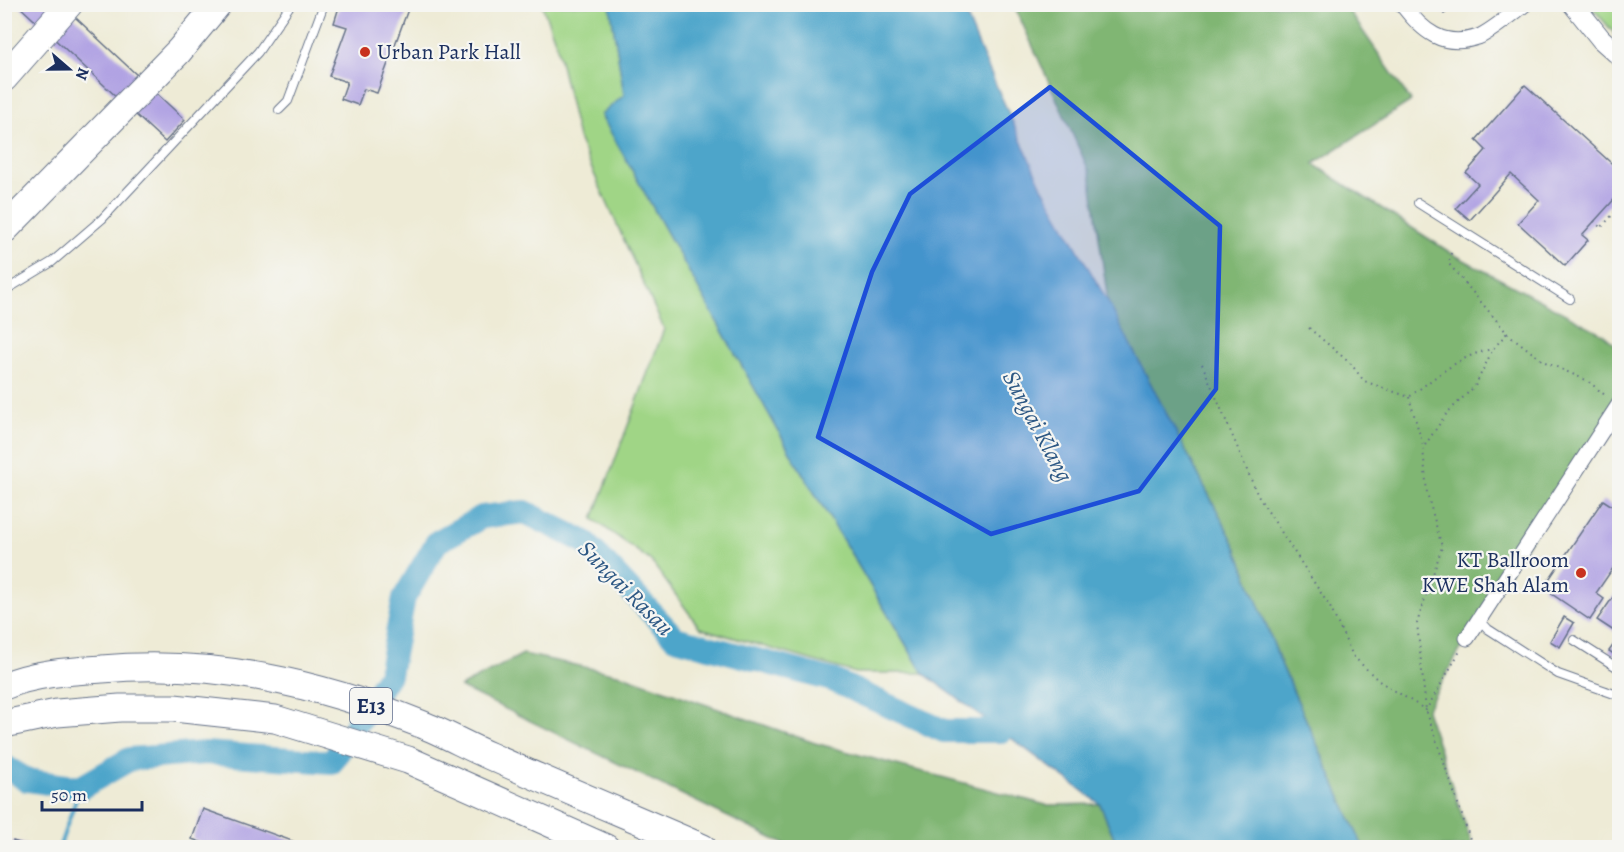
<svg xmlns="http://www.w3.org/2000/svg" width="1624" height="852" font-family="Alegreya,serif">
  <rect width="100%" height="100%" fill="#f6f6f2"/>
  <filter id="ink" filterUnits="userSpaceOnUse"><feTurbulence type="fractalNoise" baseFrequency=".0167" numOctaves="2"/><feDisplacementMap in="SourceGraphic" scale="12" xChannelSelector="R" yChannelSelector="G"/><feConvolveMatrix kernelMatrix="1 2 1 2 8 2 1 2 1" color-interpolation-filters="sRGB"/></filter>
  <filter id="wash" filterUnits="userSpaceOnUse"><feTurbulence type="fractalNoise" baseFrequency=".008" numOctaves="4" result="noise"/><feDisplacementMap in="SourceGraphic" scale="24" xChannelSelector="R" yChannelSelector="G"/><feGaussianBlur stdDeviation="1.35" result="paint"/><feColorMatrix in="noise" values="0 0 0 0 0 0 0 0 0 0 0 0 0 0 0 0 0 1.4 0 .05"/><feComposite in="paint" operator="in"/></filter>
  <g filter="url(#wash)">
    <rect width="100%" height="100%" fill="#eeebd6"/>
    <path fill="#a0d586" stroke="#5e8272" stroke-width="1.5" d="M542,5H610L624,95L601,115L797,464L923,673H856L700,628L651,561L593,519L664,329L578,138L556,43Z
      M1590,5H1619V39Z"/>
    <path fill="#80b673" stroke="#4e7268" stroke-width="1.5" d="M1014,5H1345L1411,101L1313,164L1451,253L1603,334L1619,348V402L1467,638L1426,710L1473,847H1363L1282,666L1236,547L1108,302L1090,173Z
      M523,654L622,675L815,743L1046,805L1100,804L1118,847H790L460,687Z"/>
    <path fill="#4ea5ca" stroke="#346a94" stroke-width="1.5" d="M610,5H962L983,56L1042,187L1108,302L1236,547L1282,666L1363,847H1118L1100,804L923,673L797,464L601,115L624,95Z"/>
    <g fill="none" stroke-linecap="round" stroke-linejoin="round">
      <path stroke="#4ea5ca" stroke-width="4" d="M59,848L80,788"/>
      <path stroke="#4ea5ca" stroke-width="24" d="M4,766L27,780L80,788L130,759L205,753L332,762L389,675L404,598L437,542L482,517L525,512L585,542L675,638L832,680L944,731H1001L1023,708"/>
    </g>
    <g id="blocks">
      <path fill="#b1a3e3" d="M17,4H61L185,120L165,142Z
        M340,4L354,8L355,4H410L377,93L364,89L358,105L341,99L347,82L329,76L347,27L334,23Z
        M1440,4H1461L1444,14Z
        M1525,85L1620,171V193L1582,235L1588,240L1565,266L1518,223L1539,200L1511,174L1470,220L1456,208L1478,184L1466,173L1486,150L1476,140Z
        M1603,500L1620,511V558L1596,593L1604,599L1590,620L1543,588Z
        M1620,587V635L1597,620Z
        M1564,617L1574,623L1560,647L1550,641Z
        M1620,636V658L1609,651Z
        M203,809L309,847V848H216L192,839Z
        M13,841L32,847L31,848H11Z"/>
    </g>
  </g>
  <g filter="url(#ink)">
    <use href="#blocks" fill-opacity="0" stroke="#657188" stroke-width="1.5"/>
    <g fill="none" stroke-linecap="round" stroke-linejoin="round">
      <g stroke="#657188" stroke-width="10">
        <path id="service" d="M279,110L288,101L324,4
          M1418,203L1570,299
          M4,291L52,262L102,219L258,52L291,4
          M1479,619L1488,629L1558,674L1620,696
          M1574,640L1618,668L1620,674"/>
      </g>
      <g stroke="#657188" stroke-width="17">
        <path id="minor" d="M1402,4C1422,31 1443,49 1478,37C1491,32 1513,13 1525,4
          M1467,638L1620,403"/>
      </g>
      <g stroke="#657188" stroke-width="22">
        <path id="tertiary" d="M1573,4L1601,39L1620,56"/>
      </g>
      <g stroke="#657188" stroke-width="29">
        <path id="motorway" d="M4,78L69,4
          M4,230L179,51L218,4
          M4,686C34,673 71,671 102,669C213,659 318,683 421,724C444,733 467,746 490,756C561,788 632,817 703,848
          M4,724L57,713L120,708H174L275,719L408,760L606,848"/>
      </g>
      <path stroke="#657188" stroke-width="2" stroke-dasharray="1.5 4.5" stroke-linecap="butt" d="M1594,221L1601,228L1620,206
        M1451,253L1449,264L1507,333L1493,349L1475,386L1447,413L1423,448L1427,493L1442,547L1417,623L1426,710L1473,848
        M1309,328L1351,364L1364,381L1409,397C1435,378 1461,354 1493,349
        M1507,333L1543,361L1588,381L1606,396
        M1202,364L1258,496L1330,607L1353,656L1379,681L1426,710L1460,651
        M1409,397L1423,446"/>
      <use href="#service" stroke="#fff" stroke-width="8"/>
      <use href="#minor" stroke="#fff" stroke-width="15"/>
      <use href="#tertiary" stroke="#fff" stroke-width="20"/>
      <use href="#motorway" stroke="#fff" stroke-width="27"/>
    </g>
  </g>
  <path fill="#1d4ed8" fill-opacity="0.2" stroke="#1d4ed8" stroke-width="4.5" stroke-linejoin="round" d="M1050,87L1220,226L1216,389L1139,491L991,534L818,437L872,272L910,194Z"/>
  <g fill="#c8321e" stroke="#f6f6f2" stroke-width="2">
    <circle cx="365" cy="52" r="6"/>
    <circle cx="1581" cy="573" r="6"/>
  </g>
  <g text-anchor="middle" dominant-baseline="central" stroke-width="4.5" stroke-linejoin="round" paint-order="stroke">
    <rect fill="#f6f6f2" stroke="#5d6b8a" stroke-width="1.5" x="350" y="688" width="42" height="36" rx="4.5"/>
    <g font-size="21" font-weight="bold" fill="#1b2f5e">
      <text x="371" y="706">E13</text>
    </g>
    <g font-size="22" fill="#1b2f5e" stroke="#f6f6f2" text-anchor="start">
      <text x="377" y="52">Urban Park Hall</text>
      <text x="1569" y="560" text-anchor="end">KT Ballroom<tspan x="1569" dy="25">KWE Shah Alam</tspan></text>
    </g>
    <g font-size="24" font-style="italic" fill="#2d5884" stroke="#f6f6f2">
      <text transform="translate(1038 426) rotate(62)">Sungai Klang</text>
      <text transform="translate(626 588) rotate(45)">Sungai Rasau</text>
    </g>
  </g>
  <rect width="1624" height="852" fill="none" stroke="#f6f6f2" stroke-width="24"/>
  <g transform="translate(69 69) rotate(110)" stroke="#f6f6f2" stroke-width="4.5" paint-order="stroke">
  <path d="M0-4.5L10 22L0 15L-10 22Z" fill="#1b2f5e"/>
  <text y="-9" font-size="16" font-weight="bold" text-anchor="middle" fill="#1b2f5e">N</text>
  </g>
  <path d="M42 801v9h100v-9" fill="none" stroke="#1b2f5e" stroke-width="3"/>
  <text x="51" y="801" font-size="18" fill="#1b2f5e" stroke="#f6f6f2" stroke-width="4.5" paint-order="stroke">50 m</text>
</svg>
